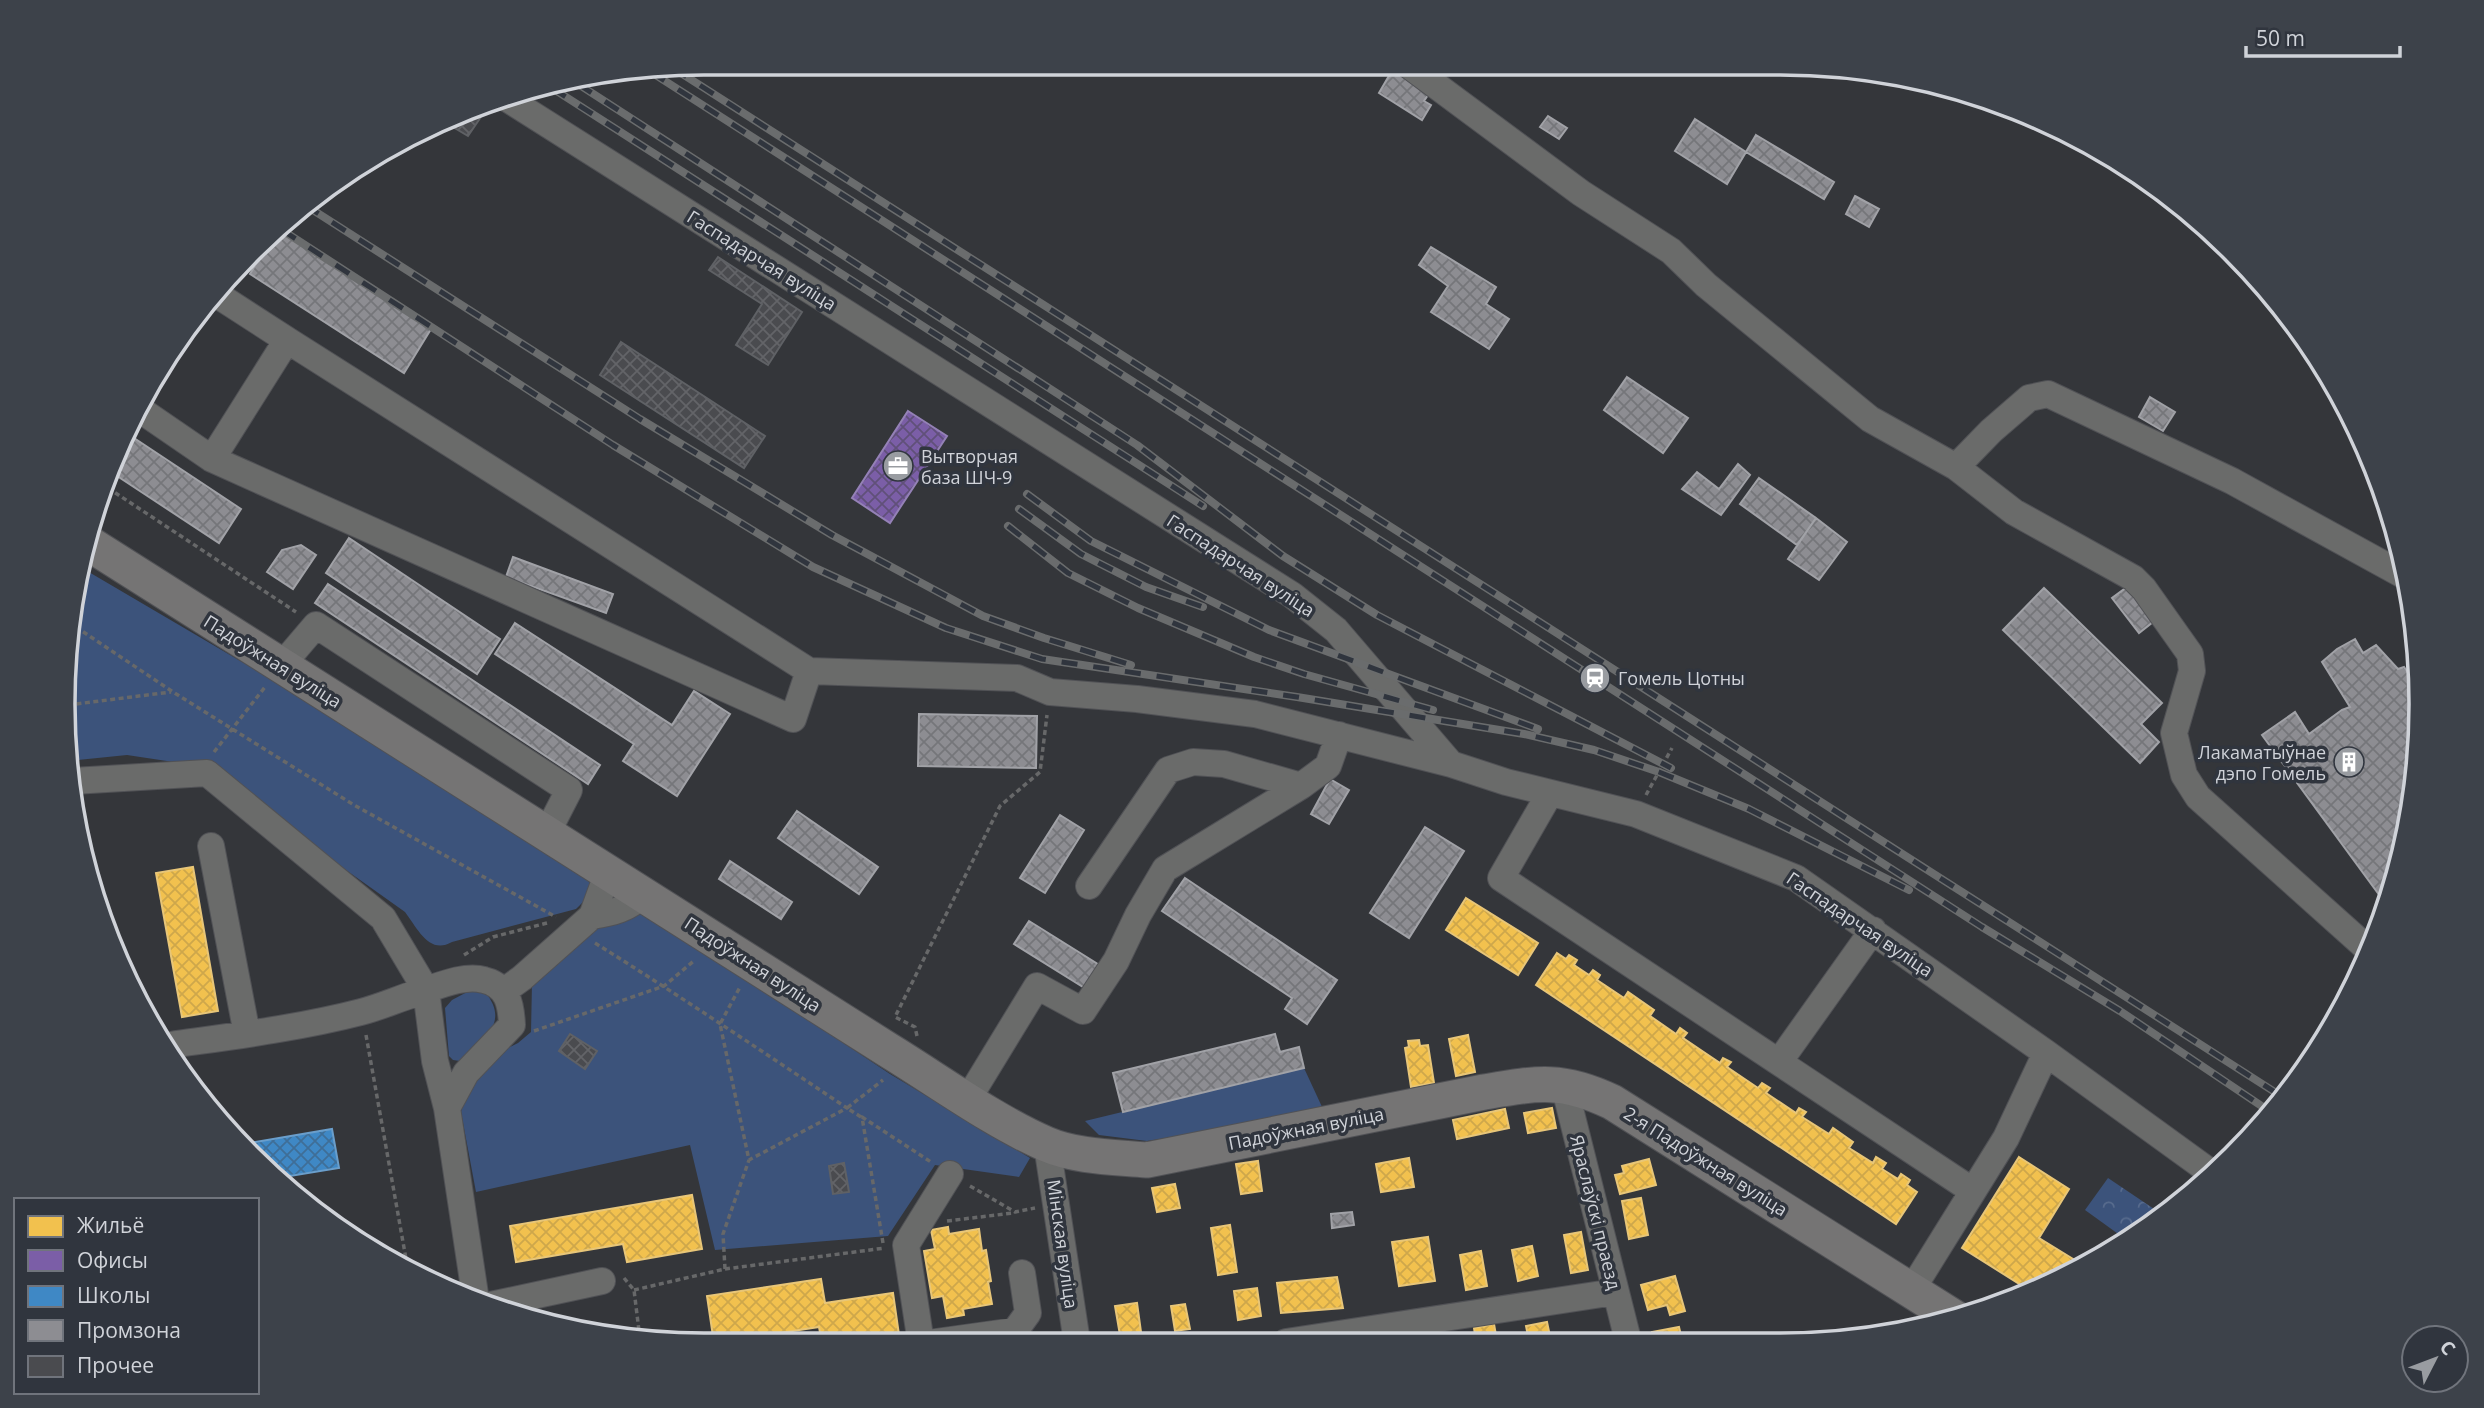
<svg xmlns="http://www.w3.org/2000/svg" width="2484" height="1408" font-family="'Open Sans',sans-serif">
  <defs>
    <pattern id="park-crowns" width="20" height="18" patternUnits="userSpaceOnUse" patternTransform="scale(1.75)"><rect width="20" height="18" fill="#3c537b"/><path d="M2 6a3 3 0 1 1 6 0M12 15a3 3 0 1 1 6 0" fill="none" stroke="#576b8d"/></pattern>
    <pattern id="homes-cross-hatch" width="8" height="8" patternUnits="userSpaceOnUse" patternTransform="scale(1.75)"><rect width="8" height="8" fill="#f2c14e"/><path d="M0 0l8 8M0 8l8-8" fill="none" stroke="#cea74b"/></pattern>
    <pattern id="offices-cross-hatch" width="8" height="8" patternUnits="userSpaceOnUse" patternTransform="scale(1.75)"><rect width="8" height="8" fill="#7b5ea7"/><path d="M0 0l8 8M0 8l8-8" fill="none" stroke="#605079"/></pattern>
    <pattern id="schools-cross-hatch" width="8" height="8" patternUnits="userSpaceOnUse" patternTransform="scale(1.75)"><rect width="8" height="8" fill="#3f88c5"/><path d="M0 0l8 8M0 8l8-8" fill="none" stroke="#3f6e97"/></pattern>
    <pattern id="industry-cross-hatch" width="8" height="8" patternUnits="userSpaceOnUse" patternTransform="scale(1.75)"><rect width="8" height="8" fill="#8d8d92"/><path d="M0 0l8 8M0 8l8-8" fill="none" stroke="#75767a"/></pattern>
    <pattern id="building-cross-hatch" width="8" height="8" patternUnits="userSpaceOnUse" patternTransform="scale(1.75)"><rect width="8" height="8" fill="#4a4b4f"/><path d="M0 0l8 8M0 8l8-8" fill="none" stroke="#636468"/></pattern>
  </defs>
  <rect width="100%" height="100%" fill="#34363a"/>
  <path fill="#3c537b" d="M82,568L242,662L591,876C593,892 587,898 576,909L452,942C429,955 418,929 405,912L200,766L127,755L68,761L64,746Z
    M647,912L890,1074L1030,1158L1019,1177L935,1165L888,1236L715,1250L690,1145L476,1192L461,1112L465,1092L498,1053L518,1043L531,1032L532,983L598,923Z
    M469,991L485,992C511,1023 482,1041 460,1061L453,1060L449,1056L445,1008L452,1000Z
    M1304,1068L1323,1109L1230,1128L1147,1141L1099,1135L1085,1121Z"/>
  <path fill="url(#park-crowns)" d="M2108,1178L2163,1215L2128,1241L2085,1210Z"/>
  <path fill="url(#homes-cross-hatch)" stroke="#e8c678" stroke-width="2" d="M193,867L218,1011L182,1017L156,873Z
    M1466,898L1538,943L1518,975L1446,930Z
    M1557,953L1566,959L1569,955L1577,960L1574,965L1589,975L1593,970L1600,975L1597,980L1624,998L1628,992L1654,1010L1650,1016L1676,1034L1680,1028L1687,1033L1683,1038L1720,1063L1723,1058L1731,1062L1727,1067L1758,1088L1762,1083L1770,1088L1766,1093L1796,1113L1799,1108L1806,1112L1802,1117L1829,1134L1833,1128L1853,1142L1849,1148L1873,1163L1876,1157L1886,1163L1882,1169L1898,1179L1901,1174L1910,1180L1907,1185L1917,1192L1896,1224L1536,985Z
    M1468,1035L1475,1072L1456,1076L1449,1039Z
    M1419,1040L1420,1046L1428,1045L1434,1083L1411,1087L1405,1048L1409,1047L1408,1041Z
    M1552,1108L1556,1128L1528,1133L1524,1113Z
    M1505,1109L1509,1128L1457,1139L1453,1120Z
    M2019,1157L2069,1189L2039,1238L2081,1264L2029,1290L1962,1248Z
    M1409,1158L1414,1187L1381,1192L1376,1164Z
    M1649,1159L1656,1185L1620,1194L1615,1175L1624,1173L1622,1166Z
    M1258,1161L1262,1191L1241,1194L1236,1164Z
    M1175,1184L1180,1208L1157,1212L1152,1188Z
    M692,1195L702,1249L627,1262L623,1244L516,1262L510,1226Z
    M1641,1198L1648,1235L1629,1239L1622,1201Z
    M1230,1225L1237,1272L1218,1275L1211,1228Z
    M948,1227L949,1234L979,1229L982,1251L986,1250L991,1281L988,1282L992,1304L963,1309L964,1315L947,1318L943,1296L932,1298L924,1251L935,1249L931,1230Z
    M1581,1232L1588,1270L1571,1273L1564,1235Z
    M1428,1237L1435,1281L1399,1286L1392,1242Z
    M1532,1246L1538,1276L1518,1281L1512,1250Z
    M1481,1251L1487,1286L1466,1290L1460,1255Z
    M1675,1276L1685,1311L1670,1315L1667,1305L1648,1310L1641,1285Z
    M1337,1277L1343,1308L1281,1313L1277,1283Z
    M821,1279L825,1303L893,1293L899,1335L843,1343H822L819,1327L714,1343L707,1296Z
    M1257,1288L1261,1316L1238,1320L1234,1291Z
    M1137,1303L1141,1332L1120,1335L1115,1306Z
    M1185,1304L1190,1329L1175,1331L1171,1306Z
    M1547,1322L1551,1341H1529L1526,1326Z
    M1494,1324L1497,1341H1476L1474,1328Z
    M1679,1327L1682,1340H1654L1652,1332Z"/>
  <path fill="url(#offices-cross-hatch)" stroke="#9481b6" stroke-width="2" d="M908,411L947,436L890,523L852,498Z"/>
  <path fill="url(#schools-cross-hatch)" stroke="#6a9ecb" stroke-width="2" d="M332,1129L339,1168L284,1177L243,1144Z"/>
  <path fill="url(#industry-cross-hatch)" stroke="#a1a2a7" stroke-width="2" d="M1393,69L1430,92L1424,101L1431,105L1422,120L1379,93Z
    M1548,116L1567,128L1559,139L1540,127Z
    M1695,119L1746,152L1727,184L1675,151Z
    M1756,135L1834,182L1824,199L1746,152Z
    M1855,196L1879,209L1869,227L1846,214Z
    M281,231L431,329L404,373L250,274L267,245Z
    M1431,247L1496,287L1486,304L1509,319L1489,349L1431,312L1448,286L1419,265Z
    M1627,377L1688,418L1663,453L1604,410Z
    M2150,397L2175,412L2163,431L2139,417Z
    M131,436L241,509L219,543L114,474Z
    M1738,464L1750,475L1721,515L1682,489L1697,472L1719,489Z
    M1759,478L1816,518L1797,545L1740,504Z
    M1816,518L1847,542L1819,580L1788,559Z
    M349,538L500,639L477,674L326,573Z
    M301,545L316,555L293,589L267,572L282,550Z
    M513,557L613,594L606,613L506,577Z
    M328,584L600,765L588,784L315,603Z
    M2127,587L2153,622L2139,633L2112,598Z
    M2044,588L2162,703L2141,724L2159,742L2140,763L2003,630Z
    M515,623L672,725L694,691L730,714L677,796L623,761L634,744L495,654Z
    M2355,639L2363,653L2376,645L2398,669L2404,667L2419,689L2415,788L2388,907L2262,735L2295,712L2309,734L2342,710L2350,707L2322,662L2337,649Z
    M919,714L1037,716L1036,768L918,766Z
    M1330,779L1349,790L1329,824L1311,814Z
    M797,811L878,867L859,894L778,838Z
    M1060,815L1084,830L1045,893L1020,878Z
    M1425,827L1464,851L1409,938L1370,913Z
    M730,861L792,902L781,919L719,879Z
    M1185,878L1337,980L1307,1024L1285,1009L1292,998L1162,911Z
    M1029,921L1101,966L1086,989L1014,944Z
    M1275,1034L1280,1052L1299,1047L1304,1068L1123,1112L1113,1073Z
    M1352,1212L1354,1225L1332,1228L1331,1214Z"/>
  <path fill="url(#building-cross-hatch)" stroke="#5f6165" stroke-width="2" d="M483,105L487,108L468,136L448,124Z
    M718,257L802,312L768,365L736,345L762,304L709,270Z
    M621,342L765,436L744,468L600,375Z
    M570,1034L597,1051L585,1069L559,1051Z
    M844,1163L849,1192L833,1194L829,1166Z"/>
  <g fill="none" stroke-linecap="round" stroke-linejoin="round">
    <g stroke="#515256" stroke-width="28">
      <path id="minor" d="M1407,64L1581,193L1671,251L1706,285L1870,419L1956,467L1991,431L2029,398L2048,394L2232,481L2405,576
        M503,96L1292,595L1336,630L1451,764L1506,782L1636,814L1796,878L2046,1053L2213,1174
        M219,296L287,340
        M142,411L212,459
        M1956,467L2014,512L2133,578L2144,589L2190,654L2192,671L2174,733L2184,775L2198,797L2369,950
        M281,666L316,625L569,790L547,833
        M809,671L793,719L212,459L287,340L809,671L1017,678L1050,692L1137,699L1255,714L1451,764
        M73,781L207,773L383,918L426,990L435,1061L447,1108L476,1301
        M1550,793L1501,878L1973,1191
        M211,846L247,1034
        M1089,886L1168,770L1193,762L1224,764L1301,786L1328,766L1339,735
        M592,916C613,913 628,909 644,894
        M504,991L522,978L592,916L608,872
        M171,1045C234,1036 299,1028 361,1012C380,1007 398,999 417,993C436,987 464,974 484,980C508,986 511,1004 512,1025L466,1073L447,1108
        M1779,1062L1873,930
        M1564,1085L1628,1340
        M968,1099L1037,986L1083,1011L1116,961L1138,915L1165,869L1301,786
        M1047,1145L1077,1342
        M1911,1291L2006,1138L2046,1053
        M486,1306L602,1281
        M1286,1342L1615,1292
        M921,1343L906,1245L950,1174
        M929,1343L1015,1331L1028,1313L1022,1273"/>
    </g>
    <g stroke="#515256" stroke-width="37">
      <path id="major" d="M85,541L888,1050C937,1080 993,1121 1046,1144C1076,1157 1114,1157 1147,1160L1484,1092C1537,1083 1562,1078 1612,1102L1955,1318"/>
    </g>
    <path stroke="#676869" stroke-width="3.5" stroke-dasharray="5 3.5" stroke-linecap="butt" d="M108,488L296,612
      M76,627L173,692L354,805L556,917
      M68,705L171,692
      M214,752L265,687
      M1646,795L1672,748
      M595,943C680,996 763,1052 847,1108L749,1160L720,1024L740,987
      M464,955L493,937L547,923
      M534,1031L664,986L695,960
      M366,1035L408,1270
      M917,1036L915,1027L895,1017L1000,806L1040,772L1047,715
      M861,1117L847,1108L883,1080
      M970,1186L1015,1212L1035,1208
      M947,1221L1013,1213
      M883,1243L862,1117L931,1162
      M725,1269L885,1248
      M624,1278L634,1290L640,1339
      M634,1290L725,1269L723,1234L749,1160"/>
    <use href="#minor" stroke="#6a6b6a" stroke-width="26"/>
    <use href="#major" stroke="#757474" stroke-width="35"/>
    <g stroke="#6a6c6d" stroke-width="8">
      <path id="rail" d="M673,68L2281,1096
        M651,72L1982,927L2120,1011L2269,1111
        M578,84L1137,445L1283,556L1377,615L1671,768
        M552,88L1203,506
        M305,205L640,419L832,535L983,616L1044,638L1131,665
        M282,230L613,445L813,567L946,628L1042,659L1297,697L1524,734L1594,750L1659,772L1749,809L1909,890
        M1027,494L1091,541L1269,630L1538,729
        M1019,509L1081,554L1146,587L1203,607
        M1008,526L1068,573L1138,608L1254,657L1304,674L1433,710"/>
    </g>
    <use href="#rail" stroke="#30353e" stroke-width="5" stroke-dasharray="16" stroke-linecap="butt"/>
  </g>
  <defs>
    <g id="office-disc" transform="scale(1.575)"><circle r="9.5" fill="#999ca1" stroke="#30353e"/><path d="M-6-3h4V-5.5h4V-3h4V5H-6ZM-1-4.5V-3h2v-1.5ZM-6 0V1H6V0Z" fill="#fff"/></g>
    <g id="station-disc" transform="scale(1.575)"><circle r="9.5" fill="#999ca1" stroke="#30353e"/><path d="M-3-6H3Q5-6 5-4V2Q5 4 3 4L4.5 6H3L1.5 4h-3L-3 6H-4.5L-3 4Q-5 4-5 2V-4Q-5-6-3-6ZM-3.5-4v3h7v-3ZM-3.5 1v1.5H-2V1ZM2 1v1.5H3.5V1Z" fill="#fff"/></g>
    <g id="building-disc" transform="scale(1.575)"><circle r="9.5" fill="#999ca1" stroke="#30353e"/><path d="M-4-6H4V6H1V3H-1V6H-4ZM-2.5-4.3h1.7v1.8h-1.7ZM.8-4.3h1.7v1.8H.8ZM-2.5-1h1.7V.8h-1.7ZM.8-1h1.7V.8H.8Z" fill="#fff"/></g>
  </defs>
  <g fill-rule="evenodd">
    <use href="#office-disc" x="898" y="466"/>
    <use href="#station-disc" x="1595" y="678"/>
    <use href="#building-disc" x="2349" y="762"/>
  </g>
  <g text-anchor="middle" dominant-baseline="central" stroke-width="7" stroke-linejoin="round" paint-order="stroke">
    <g font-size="18" fill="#d0d3d9" stroke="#30353e">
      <text transform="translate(762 260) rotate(32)">Гаспадарчая вуліца</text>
      <text transform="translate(1241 565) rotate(33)">Гаспадарчая вуліца</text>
      <text transform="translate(273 661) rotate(32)">Падоўжная вуліца</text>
      <text transform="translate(1860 924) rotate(34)">Гаспадарчая вуліца</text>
      <text transform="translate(753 964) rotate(33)">Падоўжная вуліца</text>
      <text transform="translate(1306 1128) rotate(-11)">Падоўжная вуліца</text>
      <text transform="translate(1706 1161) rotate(32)">2-я Падоўжная вуліца</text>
      <text transform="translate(1596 1212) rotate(76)">Яраслаўскі праезд</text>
      <text transform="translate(1063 1244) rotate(82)">Мінская вуліца</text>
    </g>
    <g font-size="18" fill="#d0d3d9" stroke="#30353e" text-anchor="start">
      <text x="921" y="456">Вытворчая<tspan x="921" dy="21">база ШЧ-9</tspan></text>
      <text x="1618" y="678">Гомель Цотны</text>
      <text x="2326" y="752" text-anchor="end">Лакаматыўнае<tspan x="2326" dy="21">дэпо Гомель</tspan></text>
    </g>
  </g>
  <path d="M0 0H2484V1408H0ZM704 75H1780A629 629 0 0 1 2409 704V704A629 629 0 0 1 1780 1333H704A629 629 0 0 1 75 704V704A629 629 0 0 1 704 75Z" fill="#3d424a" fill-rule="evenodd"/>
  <path fill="none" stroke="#d0d3d9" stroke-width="3.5" d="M704 75H1780A629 629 0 0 1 2409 704V704A629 629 0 0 1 1780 1333H704A629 629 0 0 1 75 704V704A629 629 0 0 1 704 75Z"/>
  <rect x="14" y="1198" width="245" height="196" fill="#30353e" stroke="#70747c" stroke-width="2"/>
  <rect x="28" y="1216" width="35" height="21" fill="#f2c14e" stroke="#70747c" stroke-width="2"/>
  <text x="77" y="1233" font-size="21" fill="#d0d3d9">Жильё</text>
  <rect x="28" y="1250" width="35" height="21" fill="#7b5ea7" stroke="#70747c" stroke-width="2"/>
  <text x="77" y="1268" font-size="21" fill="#d0d3d9">Офисы</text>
  <rect x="28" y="1286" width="35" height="21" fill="#3f88c5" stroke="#70747c" stroke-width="2"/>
  <text x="77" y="1303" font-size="21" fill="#d0d3d9">Школы</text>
  <rect x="28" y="1320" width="35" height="21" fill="#8d8d92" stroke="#70747c" stroke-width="2"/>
  <text x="77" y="1338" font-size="21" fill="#d0d3d9">Промзона</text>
  <rect x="28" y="1356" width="35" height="21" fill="#4a4b4f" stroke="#70747c" stroke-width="2"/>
  <text x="77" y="1373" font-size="21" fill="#d0d3d9">Прочее</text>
  <g transform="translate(2435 1359) rotate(48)"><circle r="33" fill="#30353e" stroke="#70747c" stroke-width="2"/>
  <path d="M0-5L12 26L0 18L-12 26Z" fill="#999ca1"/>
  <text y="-10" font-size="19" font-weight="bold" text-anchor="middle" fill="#d0d3d9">С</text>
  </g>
  <path d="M2246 46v10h154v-10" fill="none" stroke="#d0d3d9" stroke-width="3.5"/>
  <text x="2256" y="46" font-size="21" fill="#d0d3d9" stroke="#30353e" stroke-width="5" paint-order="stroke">50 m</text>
</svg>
